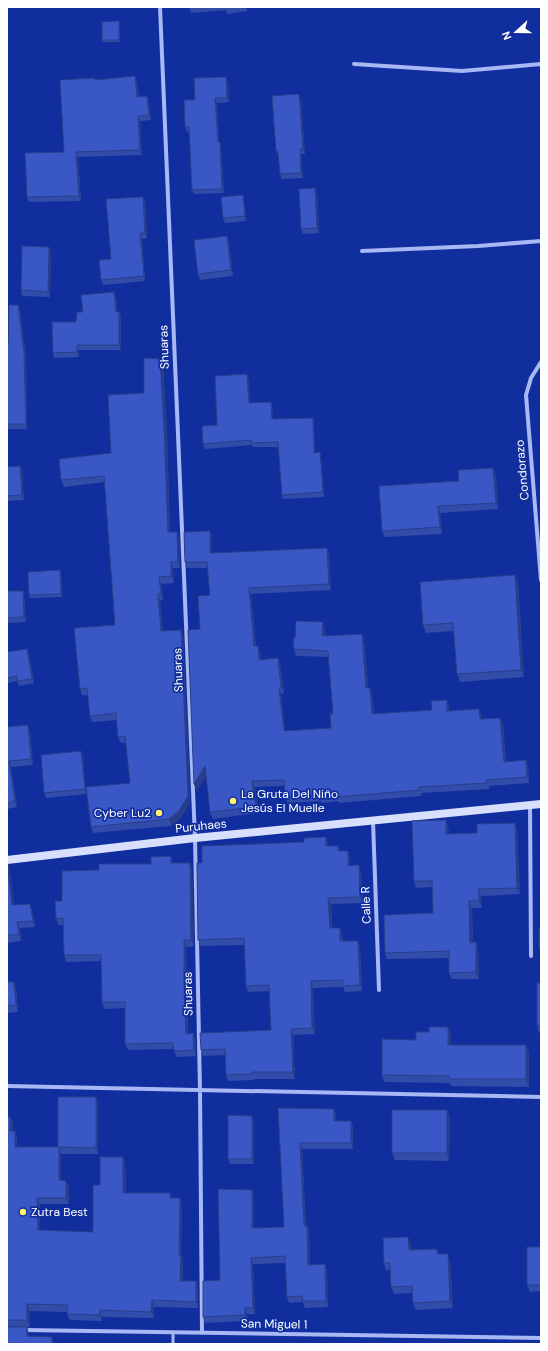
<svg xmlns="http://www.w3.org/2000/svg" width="548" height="1351" font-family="'DM Sans',sans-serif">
  <rect width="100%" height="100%" fill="#112e9e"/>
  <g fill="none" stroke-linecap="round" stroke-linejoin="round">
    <path stroke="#a7b8f5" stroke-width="3" d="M173,1333V1344"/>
    <path stroke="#a7b8f5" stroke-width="4" d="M160,7L195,838L200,1090L202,1333
      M354,64L462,71L541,64
      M362,251L478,246L541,241
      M541,362L531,378L526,395L541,580
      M530,805L531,956
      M373,821L379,990
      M7,1086L541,1097
      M23,1330L541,1338"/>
    <path stroke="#d7dffd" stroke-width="8" d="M7,860L195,838L541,804"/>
  </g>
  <path fill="#324ca9" d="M189,7H246L247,11L227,14L226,10L191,13Z
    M120,24V42H103L102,40Z
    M95,78L96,80L137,81L139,97L147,96L149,101L151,120L140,121L142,155L78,157L81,201L29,202L27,197L64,152Z
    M228,82L229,102L217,103L219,142L221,147L224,193L194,194L192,190L190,132H187L185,127L195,100Z
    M301,99L305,154H301L303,178L282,179L280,174L279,156H278L276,151Z
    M317,193L319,233L303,234L301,229Z
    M143,197L145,202L147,238L142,239L145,281L103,285L101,280L111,259Z
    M244,200L246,221L225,223L223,218Z
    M227,236L229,242L233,276L200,280L198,274Z
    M49,247L51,252L50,297L22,296L21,290Z
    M116,297L117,312H119L121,317V350H78L79,357L54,358L53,353L76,322L83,312Z
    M18,305L20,310L26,358L27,429H7V345H8Z
    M160,359L163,365L167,432L170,532L179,538L180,568H173L174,583L161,584L163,600H160L163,631L183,636L190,802L181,818L171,826L93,833L91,827L130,783L126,743H121L118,737L117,720L92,722L90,716L88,695H82L80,689L115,625L105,482L64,487L61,480L111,453L144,393Z
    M249,379L250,403L271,402L272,407L273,419L313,418L314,422L315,453L320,452L321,457L324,497L283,499L282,495L278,447H253L252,445L205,449L203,444L217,425Z
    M20,466L22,471L24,500L7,501V467Z
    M493,468L496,475L498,509L440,513L442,534L385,537L382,531L459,481Z
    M210,531L212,537V553L327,548L329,554L331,590L251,594L256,646H258L260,652L261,659L278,658L280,664L284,693L281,694L285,731L331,728L333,714L328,657L296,656L294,649L295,638L325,628V636L362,634L364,640L368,688L372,694L374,714L432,710L449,706V711L482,715V719L503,724L506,762L526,760L528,766L529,783L489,786V789L421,793V796L339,803L338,801L322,803L321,801L288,803L285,797L284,786L255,787L258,813L213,819L210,812L206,775L197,791L194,784L200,629L210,595L207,568H187L185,562Z
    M60,570L61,573L62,597L30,598L29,595Z
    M518,582L524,677L460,682L457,674L454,631L426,633L423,625Z
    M7,591H23L24,595L26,622L7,623Z
    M27,649L29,654L34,683L19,686L17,681L7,683V652Z
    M7,727L30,731L33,765L11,767L17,807L7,809Z
    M83,756L86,794L46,798L44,793Z
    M446,820L448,827L449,834L477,833L517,829L520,894L481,896L482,908H472L473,942H476L478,949L479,979H452L449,973V958L387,959L385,953L433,913L432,887L416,888L414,881Z
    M328,843V846H338L340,851L350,857V866L361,871L363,903L331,904L332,928H340L342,934L343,941L360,947L362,991L345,992L343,987L313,988L315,1034L293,1035L295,1079H254V1080L228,1081L226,1075L225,1055L203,1056L201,1050L271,1030L269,991L248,992L246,986L245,945L201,946L198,940L202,863Z
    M7,861L9,866L14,905L30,904L32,910L35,927L20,928L21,941L7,943Z
    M173,863L192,869L194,946L186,947L187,996L188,1033L196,1040V1056L176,1057L174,1049L128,1050L125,1044V1008L104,1009L102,1002L101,961L66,962L64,955L63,925H59L56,919L62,901L99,870Z
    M7,982H14L16,988L18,1012L7,1013Z
    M541,983V1033H539L537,1026Z
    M448,1027L451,1035V1045H526L529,1053V1087L451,1086L450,1083L384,1082L382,1075L416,1040L429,1032Z
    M96,1097L98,1104V1154H61V1181L69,1187V1204H40V1230L93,1232L100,1185L123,1157L125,1163L126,1193L172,1198H180L182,1205L181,1255L183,1261V1281H196L198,1287V1308L154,1307V1318L102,1317V1321L70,1320L67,1314V1312L30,1311V1327L7,1326V1117L13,1123V1131H15L17,1138V1147H58Z
    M278,1108L334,1109L336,1115V1121H351L353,1127V1149H302L306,1226H307L309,1232L310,1265L325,1264L327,1270L328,1307L305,1308L303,1302L289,1303L287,1297L285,1263L253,1264L255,1314H247L248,1321L205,1323L203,1317L220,1280L252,1190L254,1196V1228L284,1227Z
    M447,1110L450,1118L449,1161L395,1160L392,1153Z
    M252,1116L254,1121V1164H230L228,1159Z
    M411,1244V1250L437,1249L439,1254L450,1261L453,1308L416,1310L413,1303V1293L394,1294L391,1287L390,1270H386L384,1263Z
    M541,1247V1291L530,1292L527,1285Z"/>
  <path fill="#293e8a" d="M119,21L120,24V42L119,40Z
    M135,76L137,81L139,102L137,97Z
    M226,77L228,82L229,102L227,98Z
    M299,94L301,99L305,154L303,149Z
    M147,96L149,101L151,120L149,115Z
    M215,98L217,103L219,147L218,142Z
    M138,116L140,121L142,155L140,150Z
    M220,142L221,147L224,193L222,189Z
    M300,149L301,154L303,178L301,173Z
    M76,152L78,157L81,201L79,196Z
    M315,188L317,193L319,233L317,228Z
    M243,195L244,200L246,221L245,216Z
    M143,197L145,202L147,238L145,233Z
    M140,233L142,239L145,281L144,276Z
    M227,236L229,242L233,276L231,270Z
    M49,247L51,252L50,297L48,292Z
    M114,292L116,297L118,317L116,312Z
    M18,305L20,310L26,358L27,429L26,424Z
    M119,312L121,317V350L119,345Z
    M77,345L78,350L79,357L77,352Z
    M160,359L163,365L167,432L170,539L168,532Z
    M247,374L249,379L250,408L249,403Z
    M271,402L272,407L273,423L272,419Z
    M313,418L314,422L315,457L314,453Z
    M320,452L321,457L324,497L323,492Z
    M20,466L22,471L24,500L22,495Z
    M493,468L496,475L498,509L496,503Z
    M438,506L440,513L442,534L440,527Z
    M210,531L212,537V560L210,553Z
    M177,532L179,538L180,568L178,562Z
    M327,548L329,554L331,590L329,584Z
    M171,562L173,568L174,583L171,576Z
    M60,570L61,573L62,597L61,594Z
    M515,575L518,582L524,677L521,670Z
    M159,577L161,584L163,600L161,593Z
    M249,588L251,594L256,652L254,646Z
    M23,591L24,595L26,622L24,617Z
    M158,594L160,600L163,637L161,631Z
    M323,622L325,628L324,643L322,636Z
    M181,630L183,636L190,802L181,818L171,826L169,819Z
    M362,634L364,640L369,694L366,688Z
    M258,646L260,652L261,666L259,660Z
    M27,649L29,654L34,683L32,679Z
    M278,658L280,664L284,693L281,687Z
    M279,688L281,694L286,737L284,731Z
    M370,688L372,694L374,720L372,714Z
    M447,700L449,706V717L447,711Z
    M479,709L482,715V725L480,719Z
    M500,718L503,724L506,768L504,762Z
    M28,725L30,731L33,765L31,759Z
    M81,751L83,756L86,794L85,789Z
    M526,760L528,766L529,783L527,777Z
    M9,761L11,767L17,807L15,801Z
    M205,766L207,772L197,791L194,784Z
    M252,781L255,787L258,813L256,807Z
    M446,820L448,827L449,840L446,834Z
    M515,823L517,829L520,894L517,888Z
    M326,837L328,843V852L326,846Z
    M348,851L350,857V872L348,866Z
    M171,856L173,863V870L171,863Z
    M7,861L9,866L15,912L12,905Z
    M190,863L192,869L194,946L191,940Z
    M359,865L361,871L363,903L360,897Z
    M479,889L481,896L482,908L479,901Z
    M328,898L331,904L332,934L330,928Z
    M469,901L472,908L473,949L470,943Z
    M30,904L32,910L35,927L33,921Z
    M17,922L20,928L21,941L19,934Z
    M340,928L342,934L343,948L340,941Z
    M184,940L186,947L188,1040L186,1034Z
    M358,941L360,947L362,991L360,985Z
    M476,942L478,949L479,979L476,972Z
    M311,981L313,988L315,1034L312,1028Z
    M14,982L16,988L18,1012L16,1005Z
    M448,1027L451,1035V1052L448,1045Z
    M291,1029L293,1035L295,1079L293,1072Z
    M193,1033L196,1040V1056L194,1050Z
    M526,1045L529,1053V1087L526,1079Z
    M96,1097L98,1104V1154L96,1148Z
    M334,1109L336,1115V1127L334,1121Z
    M447,1110L450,1118L449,1161L447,1153Z
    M252,1116L254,1121V1164L252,1159Z
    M10,1117L13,1123V1138L10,1131Z
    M351,1121L353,1127V1149L351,1143Z
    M15,1131L17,1138V1154L15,1147Z
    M300,1143L302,1149L306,1232L304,1226Z
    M59,1147L61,1154V1187L59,1180Z
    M123,1157L125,1163L126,1199L123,1193Z
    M66,1181L69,1187V1204L66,1198Z
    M252,1190L254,1196V1234L252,1228Z
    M37,1198L40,1204V1237L38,1230Z
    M180,1198L182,1205L181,1255L183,1261V1288L180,1281L179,1255Z
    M307,1226L309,1232L310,1271L308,1265Z
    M408,1237L411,1244V1257L409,1250Z
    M448,1254L450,1261L453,1308L450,1301Z
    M251,1258L253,1264L255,1314L253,1308Z
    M325,1264L327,1270L328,1307L326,1301Z
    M196,1281L198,1287V1308L196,1302Z
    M152,1300L154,1307V1318L151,1312Z
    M27,1304L30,1311V1327L27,1320Z
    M245,1308L247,1314L248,1321L245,1315Z
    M100,1310L102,1317V1321L100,1315Z
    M27,1327L29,1334V1343L27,1336Z
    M52,1337L54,1343V1344H52Z"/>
  <path fill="#3a58c5" stroke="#293e8a" d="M119,21V40H102V22Z
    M135,76L137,97L147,96L149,115L138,116L140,150L76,152L79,196L27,197L25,153L64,152L60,80L95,78V80Z
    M226,77L227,98H215L218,142H220L222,189L192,190L189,127H185L184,100H195L194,78Z
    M299,94L303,149H300L301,173L280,174L278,151H276L272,96Z
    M315,188L317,228L301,229L299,189Z
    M243,195L245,216L223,218L221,197Z
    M143,197L145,233H140L144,276L101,280L99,260L111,259L106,199Z
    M227,236L231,270L198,274L194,240Z
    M22,246L49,247L48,292L21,290Z
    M114,292L116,312H119V345H77V352L53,353L52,322H76L77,312H83L81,295Z
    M9,305H18L24,353L26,424H7V345H8Z
    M144,358L160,359L164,425L168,532H177L178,562H171V576L159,577L161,593L158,594L161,631L181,630L188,796L179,811L169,819L91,827L86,787L130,783L125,736L118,737L116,713L90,716L87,688L80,689L74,628L115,625L104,476L61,480L59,459L111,453L108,395L144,393Z
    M247,374L249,403L271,402L272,419L313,418L314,453L320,452L323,492L282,495L278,442L251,443V440L203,444L202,426L217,425L215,376Z
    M20,466L22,495L7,496V467Z
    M493,468L496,503L438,506L440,527L382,531L379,486L459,481L458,470Z
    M210,531V553L327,548L329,584L249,588L254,646H258L259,660L278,658L281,687L279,688L284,731L331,728L330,714H333L328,651L294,649L293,638H295L296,621L323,622L322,636L362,634L366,688H370L372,714L432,710L431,701L447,700V711L479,709L480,719L500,718L504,762L526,760L527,777L486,780L487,783L419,787V790L336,797V795L320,796V795L285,797L284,780L252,781L256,807L210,812L205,766L194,784L188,630L200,629L198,596L210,595L207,562H185L184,532Z
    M60,570L61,594L29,595L28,572Z
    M515,575L521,670L457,674L453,623L423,625L420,582Z
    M7,591H23L24,617L7,618Z
    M27,649L32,679L17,681V676L7,678V652Z
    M28,725L31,759L9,761L15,801L7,803V727Z
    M81,751L85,789L44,793L41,755Z
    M446,820V834L477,833V824L515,823L517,888L479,889V901H469L470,943L476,942V972L449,973V951L385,953L384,915L433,913L432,881H414L412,821Z
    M326,837V846H338V851H348V866L359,865L360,897L328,898L330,928H340V941H358L360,985L343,986V980L311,981L312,1028L291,1029L293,1072H252V1074L226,1075L225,1049L201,1050L200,1033L271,1030L269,985L246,986L244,938L198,940L197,863H202V846L304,842V838Z
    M171,856V863H190L191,940H184V990L186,1034L193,1033L194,1050L174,1051L173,1043L125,1044V1002H102L101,955H64L63,918L56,919L55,901H62V871L99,870V864H151V857Z
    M7,863L12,905L30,904L33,921L17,922L19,934L7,936Z
    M539,928H541V948H539Z
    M7,982H14L16,1005L7,1006Z
    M537,983H541V1026H537Z
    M429,1027H448V1045H526V1079H449V1076L382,1075V1039L416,1040V1032H429Z
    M58,1097H96V1148L59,1147V1180L66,1181V1198H37L38,1230L93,1232V1185H100V1157H123V1193H170V1198H180L179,1255H181L180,1281H196V1302L152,1300L151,1312L100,1310V1315L67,1314L68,1305L27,1304V1320H7V1117H10V1131H15V1147H58Z
    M278,1108L334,1109V1121H351V1143H300L304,1226H307L308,1265L325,1264L326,1301H303L302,1296L287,1297L285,1256L251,1258L253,1308H245V1315L203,1317V1281L220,1280L218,1189L252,1190V1228L284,1227Z
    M392,1110H447V1153H392Z
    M228,1115L252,1116V1159H228Z
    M408,1237L409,1250L437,1249V1254H448L450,1301L413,1303L412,1286L391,1287L390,1263H384L383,1238Z
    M527,1247H541V1285H527Z
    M7,1327H27V1336L52,1337V1344H7Z"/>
  <g fill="#fff66b" stroke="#112e9e" stroke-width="1.5">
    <circle cx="233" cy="801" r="4"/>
    <circle cx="159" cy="813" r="4"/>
    <circle cx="23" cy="1212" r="4"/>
  </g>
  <g text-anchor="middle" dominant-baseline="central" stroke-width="3.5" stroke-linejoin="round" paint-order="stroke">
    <g font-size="12" fill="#fff" stroke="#112e9e">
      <text transform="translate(164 347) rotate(-92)">Shuaras</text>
      <text transform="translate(522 470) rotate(-95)">Condorazo</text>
      <text transform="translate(178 670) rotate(-92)">Shuaras</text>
      <text transform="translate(201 826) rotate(-6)">Puruhaes</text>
      <text transform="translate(366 905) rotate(-92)">Calle R</text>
      <text transform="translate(188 994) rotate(-91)">Shuaras</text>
      <text transform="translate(274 1324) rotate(1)">San Miguel 1</text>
    </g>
    <g font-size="12" fill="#fff" stroke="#112e9e" text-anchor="start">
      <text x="241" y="794">La Gruta Del Niño<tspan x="241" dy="14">Jesús El Muelle</tspan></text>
      <text x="151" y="813" text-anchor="end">Cyber Lu2</text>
      <text x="31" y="1212">Zutra Best</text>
    </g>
  </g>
  <rect width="548" height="1351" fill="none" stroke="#ffffff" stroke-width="16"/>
  <g transform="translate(516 32) rotate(249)" stroke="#112e9e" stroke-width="3" paint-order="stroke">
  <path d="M0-3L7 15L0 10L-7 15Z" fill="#ffffff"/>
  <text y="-6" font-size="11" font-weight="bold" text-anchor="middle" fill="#ffffff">N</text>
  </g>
</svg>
